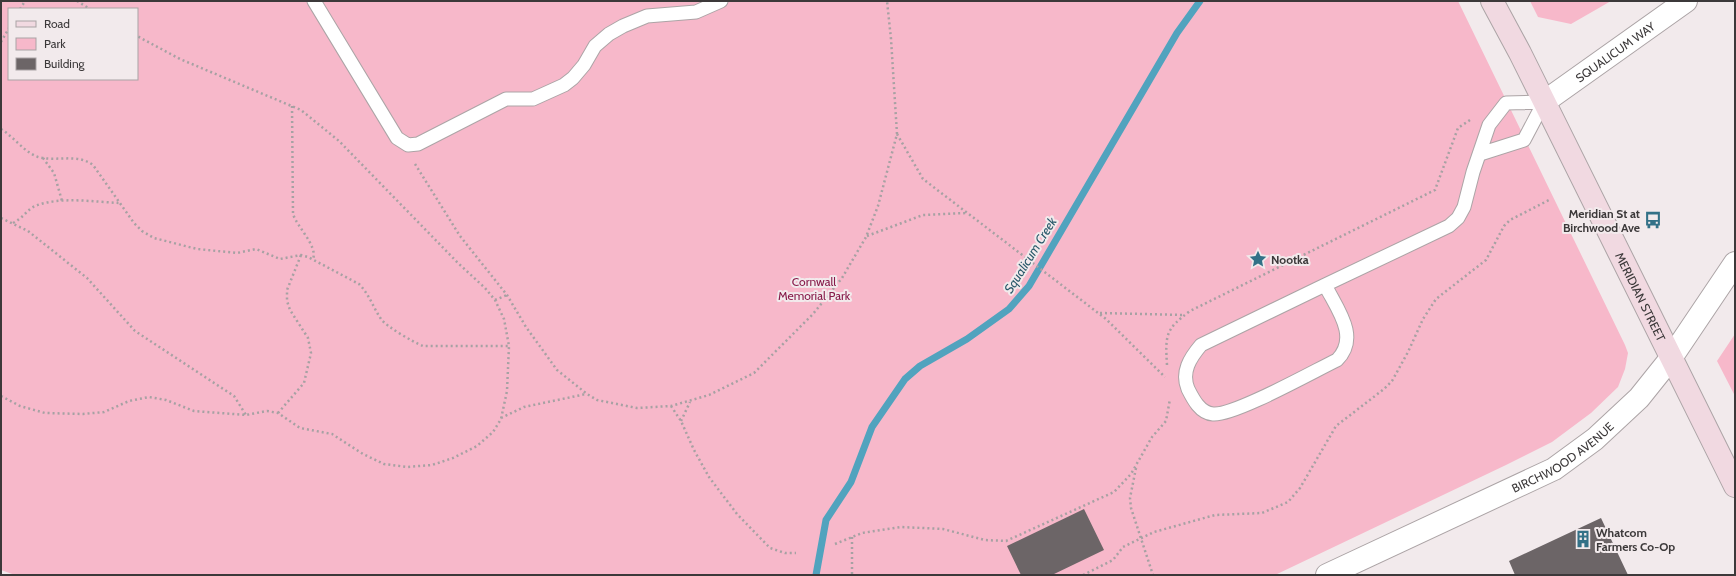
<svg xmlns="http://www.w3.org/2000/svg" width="1736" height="576" font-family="Cabin,sans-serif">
  <rect width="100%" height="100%" fill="#f2eaec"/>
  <path fill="#f7b8ca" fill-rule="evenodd" d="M1,1H1458L1625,345L1628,353L1625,369L1618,387L1591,413L1552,442L1506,465L1275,575H15L1,570ZM9,9H137V79H9Z
    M1530,1H1611L1571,24L1538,17Z
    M1735,334V396L1717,361Z"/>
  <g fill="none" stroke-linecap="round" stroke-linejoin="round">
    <path stroke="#51a3be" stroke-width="7" d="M816,575L826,520L851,482L872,427L905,379L920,366L967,339L1009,309L1029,286L1177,33L1200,1"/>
  </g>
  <path fill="#6c6567" d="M1084,509L1104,550L1052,575H1021L1007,546Z
    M1601,518L1628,575H1515L1509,561Z"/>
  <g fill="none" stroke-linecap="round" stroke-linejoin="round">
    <g stroke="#aca4a6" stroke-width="15">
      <path id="service" d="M314,1L397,138L408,145L418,144L506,99H533L564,85L573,78L584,65L595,46L609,34L623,26L647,16L696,12L721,1
        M1325,285C1337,309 1360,337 1337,360C1314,371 1234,416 1213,414C1200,413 1193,399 1188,389C1181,372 1190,358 1201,345Z
        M1325,285L1449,226L1458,218L1464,207L1473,172L1489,125L1506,103L1544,102L1524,140L1480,154"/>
    </g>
    <g stroke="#aca4a6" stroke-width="24">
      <g id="tertiary">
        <path id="s1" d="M1544,102L1686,1"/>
        <path id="s2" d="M1327,575L1554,469L1595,439L1639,398L1671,358L1735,263"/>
      </g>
    </g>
    <g stroke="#aca4a6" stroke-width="24">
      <g id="secondary">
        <path id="s3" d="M1492,1L1520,53L1735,486"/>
      </g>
    </g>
    <path stroke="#a7a1a3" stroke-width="2.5" stroke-dasharray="2 3" stroke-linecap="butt" d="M77,1L90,9
      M20,9L25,1
      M1,42L9,28
      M292,106L293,214C297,227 318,246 313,259
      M1,129C14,137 24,152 38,157C57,162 77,153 93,165L134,223L142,231L154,238L197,249L237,253L256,249L280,259L301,255L308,257L359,284C369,294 373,307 381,319C387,327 413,342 423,346H509
      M897,134L923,179L1106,319L1165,377
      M43,158L54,173L62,201
      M415,164L460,236L507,295L526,327L557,370L587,394L597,400L637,408L671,406L709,395L754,373L813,314L842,278L866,237L878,206L897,134L891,39L887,1
      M1,218L28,231L87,278L135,331L234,396L246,415
      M13,223C23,218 28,209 35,206C60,196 94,202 120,203
      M867,236L923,215L966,213
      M495,300L507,295
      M1100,313L1185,315
      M1167,365C1165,334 1166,329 1190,311L1435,190L1458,128L1470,120
      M1,396L20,406L45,413L83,414L104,412L129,401L149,397L166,400L194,411L246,415L267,411L278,413L300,428L332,434L363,454L384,464L407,467L432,465L453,458L477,446L493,432L501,419L507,391L509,346L504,319L495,300L485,288L458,263L339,141L301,110L180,59L137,36
      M671,406L681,421L694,450L709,477L737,514L770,548L785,553H796
      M278,413L304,383L311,353L308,338L290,310L287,301V290L301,255
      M501,418L524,407L586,394
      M681,421L690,402
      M1136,468L1130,498L1131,508L1153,575
      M852,537V575
      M835,544L862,533L901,527L943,529L985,540L1006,541L1114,492L1131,474L1152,437L1166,421L1170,399
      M1083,575L1113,560L1123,547L1154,532L1215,515L1262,513L1288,502L1300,488L1336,426L1384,389L1392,381L1408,352L1423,319L1436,299L1486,260L1504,226L1510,220L1549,200"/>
    <use href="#service" stroke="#fff" stroke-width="13"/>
    <use href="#tertiary" stroke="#fff" stroke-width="22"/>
    <use href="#secondary" stroke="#f1d9e1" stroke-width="22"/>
  </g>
  <defs>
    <g id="bus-bare" transform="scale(1.38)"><path d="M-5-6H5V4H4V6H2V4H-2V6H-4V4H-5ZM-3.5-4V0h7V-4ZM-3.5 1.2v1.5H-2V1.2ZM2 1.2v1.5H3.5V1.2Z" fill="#337187" stroke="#f2eaec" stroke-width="2.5" paint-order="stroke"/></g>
    <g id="sight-bare" transform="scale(1.38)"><path d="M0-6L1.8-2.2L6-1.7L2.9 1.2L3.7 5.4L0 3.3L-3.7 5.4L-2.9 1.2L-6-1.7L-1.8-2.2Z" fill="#337187" stroke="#f2eaec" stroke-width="2.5" paint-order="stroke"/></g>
    <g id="building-bare" transform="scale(1.38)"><path d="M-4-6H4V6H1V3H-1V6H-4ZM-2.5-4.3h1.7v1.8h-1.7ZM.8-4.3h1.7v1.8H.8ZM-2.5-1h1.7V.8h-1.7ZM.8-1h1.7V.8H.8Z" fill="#337187" stroke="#f2eaec" stroke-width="2.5" paint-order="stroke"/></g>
  </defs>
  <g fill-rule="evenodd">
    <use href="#bus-bare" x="1653" y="220"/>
    <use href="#sight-bare" x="1258" y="259"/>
    <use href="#building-bare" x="1583" y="539"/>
  </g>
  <g text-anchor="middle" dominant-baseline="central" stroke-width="4" stroke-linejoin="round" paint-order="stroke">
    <g font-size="12" fill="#3c393a" stroke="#f2eaec">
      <text stroke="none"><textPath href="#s1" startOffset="87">SQUALICUM WAY</textPath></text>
      <text stroke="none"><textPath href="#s3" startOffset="331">MERIDIAN STREET</textPath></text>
      <text stroke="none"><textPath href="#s2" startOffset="264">BIRCHWOOD AVENUE</textPath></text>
    </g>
    <g font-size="12" font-weight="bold" fill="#3c393a" stroke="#f2eaec" text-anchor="start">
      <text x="1640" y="213" text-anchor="end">Meridian St at<tspan x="1640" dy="14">Birchwood Ave</tspan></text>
      <text x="1271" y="259">Nootka</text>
      <text x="1596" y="532">Whatcom<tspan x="1596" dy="14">Farmers Co-Op</tspan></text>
    </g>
    <g font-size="12" fill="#871a4a" stroke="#f2eaec">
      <text x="814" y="281">Cornwall<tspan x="814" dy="14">Memorial Park</tspan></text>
    </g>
    <g font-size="13" font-style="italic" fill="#29596a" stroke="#f2eaec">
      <text transform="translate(1030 255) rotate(-58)">Squalicum Creek</text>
    </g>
  </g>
  <rect width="1736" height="576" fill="none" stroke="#3c393a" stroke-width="4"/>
  <rect x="8" y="8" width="130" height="72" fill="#f2eaec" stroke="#a9a3a5"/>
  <rect x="16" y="21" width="20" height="6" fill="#f1d9e1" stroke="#a9a3a5"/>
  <text x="44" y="28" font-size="12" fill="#3c393a">Road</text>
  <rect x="16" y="38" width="20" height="12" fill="#f7b8ca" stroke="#a9a3a5"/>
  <text x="44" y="48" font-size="12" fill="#3c393a">Park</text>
  <rect x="16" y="58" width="20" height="12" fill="#6c6567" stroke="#a9a3a5"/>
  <text x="44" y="68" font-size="12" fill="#3c393a">Building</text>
</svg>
